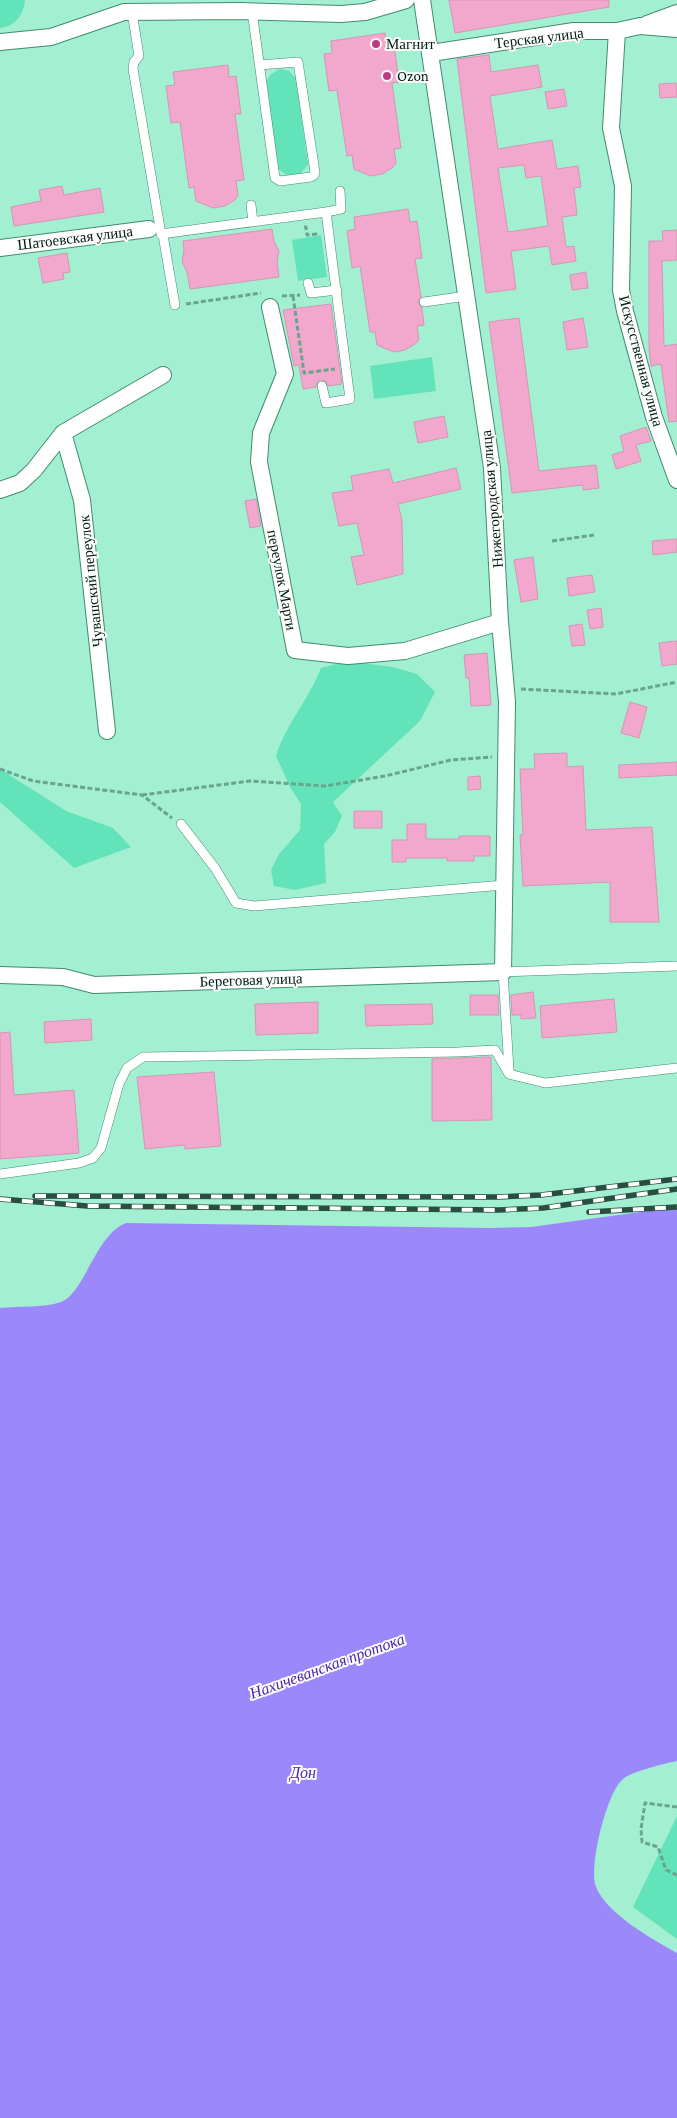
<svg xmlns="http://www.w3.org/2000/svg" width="677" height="2118" font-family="'Crimson Pro',serif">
  <rect width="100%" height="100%" fill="#a3efd2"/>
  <path fill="#63e3b9" d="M0,0H25C23,15 16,26 0,28Z
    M280,69L289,71L296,78L308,165L299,175L288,176L278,169L266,82L271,74Z
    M321,235L327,277L298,281L292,240Z
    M432,357L436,391L374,399L370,366Z
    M347,661L393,667L417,674L435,692L420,721L333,802L342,816L335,832L324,844L326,883L295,890L274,886L271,870L279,854L300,830L301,804L290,787L276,756C286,724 309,699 321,668Z
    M0,769L66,811L113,828L131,847L74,868L0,802Z
    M677,1816V1939L633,1907Z"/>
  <path fill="#9b89fb" d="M677,1207V1761C666,1763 630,1772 623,1779C607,1791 588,1868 596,1887C607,1914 652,1939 677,1953V2118H0V1308C20,1306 43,1308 61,1302C85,1293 95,1235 126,1223L490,1228L531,1227Z"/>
  <path fill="#f2a8cc" stroke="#d596b4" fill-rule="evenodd" d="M449,0H609V7L455,33Z
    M385,33L387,46L394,44L399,82L392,83L401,148L394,149L396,163L392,168L382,174L370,176L354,169L352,155L347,156L337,90L329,91L324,54L332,53L331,41Z
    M489,55L491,72L538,65L542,87L490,96L498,149L552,140L557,169L578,166L581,187L574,188L577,215L562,217L566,247L574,246L576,261L552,265L549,246L511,251L516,289L486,293L457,59ZM524,165L526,178L541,176L548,226L508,232L498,168Z
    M228,65L229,77L236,76L241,114H235L244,180L236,181L238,195L235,200L225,206L213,208L196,201L194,187L189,188L180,122L171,123L166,86L175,85L173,72Z
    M676,83L677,97L660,98L659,84Z
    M564,89L567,106L548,109L545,92Z
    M62,186L64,195L100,188L104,212L14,226L11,207L41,201L39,190Z
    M408,209L410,222L417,221L422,258L415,259L421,297L418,302L422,308L424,325L417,326L419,340L415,344L405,350L394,352L377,345L375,332H370L360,266L352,268L347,231L355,229L354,217Z
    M272,229L274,241L279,251L277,261L279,277L190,289L187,272L182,262L184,251L183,241Z
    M677,230V260L662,261L664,346L677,344V421L669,422L661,364L651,366L649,348V241H663L662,231Z
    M67,253L70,272L63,273L64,279L43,283L38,258Z
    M586,272L588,288L572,290L570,275Z
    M331,304L342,384L328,386L326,381L321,380L317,382L316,387L303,389L299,365L294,366L283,310Z
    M519,318L539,471L596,465L599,488L583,490V485L512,493L489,322Z
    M583,318L588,347L567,350L563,322Z
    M444,416L448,437L418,443L414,422Z
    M646,427L651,441L636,445L641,461L616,469L612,455L624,451L620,436Z
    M456,468L461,489L398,504L402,520L403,574L357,585L351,557L364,555L357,523L339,526L332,493L353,490L351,476L389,469L393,483Z
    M256,499L261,526L250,528L245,501Z
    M677,539V552L653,555L652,541Z
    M533,557L538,599L521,602L514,560Z
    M592,575L595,592L569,596L567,578Z
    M601,608L603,627L590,629L587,610Z
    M582,624L585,645L572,646L569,626Z
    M677,641V664L662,666L659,643Z
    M487,653L491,705L471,706L469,678H466L464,655Z
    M630,702L647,707L639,738L621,733Z
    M567,753V767L583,766L586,830L652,827L659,922H610V882L523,886L520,835H523L520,769H535L534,754Z
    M677,762V775L619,778V765Z
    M480,776L481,789L468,790V777Z
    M354,811H382V828H354Z
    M407,824H426V838L428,839H459V836H490V856H474V861H447V858H406V862H392V840H407Z
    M533,992L536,1018L521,1019V1015H512L511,995Z
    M470,995H498L499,1015H470Z
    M614,999L617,1032L542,1038L540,1006Z
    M318,1002V1033L256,1035L255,1004Z
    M432,1004L433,1024L366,1026L365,1005Z
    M91,1019L92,1040L45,1043L44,1022Z
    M10,1032L14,1095L74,1090L79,1153L0,1159V1033Z
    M487,1057H491L492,1120L432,1121V1059Z
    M214,1072L221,1146L185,1149V1145L145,1149L137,1077Z"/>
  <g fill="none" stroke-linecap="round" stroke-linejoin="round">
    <g stroke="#408b71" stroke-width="10">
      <path id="service" d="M252,11L275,178L280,181L311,177L314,175L315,172L298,62L259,65
        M132,12L139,56L134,62L133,69L161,234L326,212L350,399L326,403L322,386
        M251,205L253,222
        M326,212L341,209L340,191
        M163,235L175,305
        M308,283L311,293L337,290
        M424,302L467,296
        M181,824L215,868L236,903L254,906L504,885
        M509,1070L503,972L677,966
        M0,1174L79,1163L93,1158L101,1148L119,1084L127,1068L143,1057L458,1052L495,1050L509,1074L545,1083L677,1068"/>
    </g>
    <g stroke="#408b71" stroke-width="18">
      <path id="minor" d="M647,24L677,13
        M617,31L611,128L623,186L621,290L625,311L654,417L677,480
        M0,42L51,37L124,12L240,11L341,14L365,12L406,0
        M431,53L574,31H617L640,26L677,29
        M0,248L149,229
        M270,307L285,374L261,433L259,462L295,650L348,656L405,651L500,622
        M63,433L82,500L107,731
        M0,490L20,483L34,470L63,433L163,375
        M0,975L63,977L94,985L503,972L507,702L500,622L492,468L422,0"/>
    </g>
    <path stroke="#69a48e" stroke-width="3" stroke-dasharray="5 2.5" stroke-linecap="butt" d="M304,227H306L307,235L316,234L315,232
      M282,296L300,295
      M293,296L304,373L335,369
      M186,304L261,293
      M552,541L594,535
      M521,689L616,694L677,682
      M0,769L33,781L142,795L172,818
      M142,795L250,781L325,786L385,776L451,760L492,757
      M677,1807L645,1803L641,1829L642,1842L658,1847L666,1870L677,1875"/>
    <use href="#service" stroke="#fff" stroke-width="9"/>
    <use href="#minor" stroke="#fff" stroke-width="16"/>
    <g stroke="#274e40" stroke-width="5.5">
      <path id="rail" d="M35,1196L498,1197L541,1195L677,1179
        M0,1199L87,1206L499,1210L543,1208L677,1189
        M589,1212L677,1207"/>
    </g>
    <use href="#rail" stroke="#fdfdfd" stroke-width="4" stroke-dasharray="11" stroke-linecap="butt"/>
  </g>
  <g fill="#bb3a85" stroke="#fdfdfd" stroke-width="2">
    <circle cx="376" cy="44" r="5"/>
    <circle cx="387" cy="76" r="5"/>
  </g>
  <g text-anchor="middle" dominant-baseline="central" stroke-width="4" stroke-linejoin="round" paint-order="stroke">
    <g font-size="15" fill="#001c13" stroke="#fdfdfd">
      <text transform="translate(539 38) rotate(-7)">Терская улица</text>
      <text transform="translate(75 238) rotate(-7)">Шатоевская улица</text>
      <text transform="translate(641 361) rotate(75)">Искусственная улица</text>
      <text transform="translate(492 499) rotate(-95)">Нижегородская улица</text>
      <text transform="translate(282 580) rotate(79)">переулок Марти</text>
      <text transform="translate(91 581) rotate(-96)">Чувашский переулок</text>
      <text transform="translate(251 980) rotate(-2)">Береговая улица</text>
    </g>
    <g font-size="15" fill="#001c13" stroke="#fdfdfd" text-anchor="start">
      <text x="386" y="44">Магнит</text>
      <text x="397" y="76">Ozon</text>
    </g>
    <g font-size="16" font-style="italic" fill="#4e25aa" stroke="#fdfdfd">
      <text transform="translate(327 1666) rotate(-20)">Нахичеванская протока</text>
      <text x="303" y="1772">Дон</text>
    </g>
  </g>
</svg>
